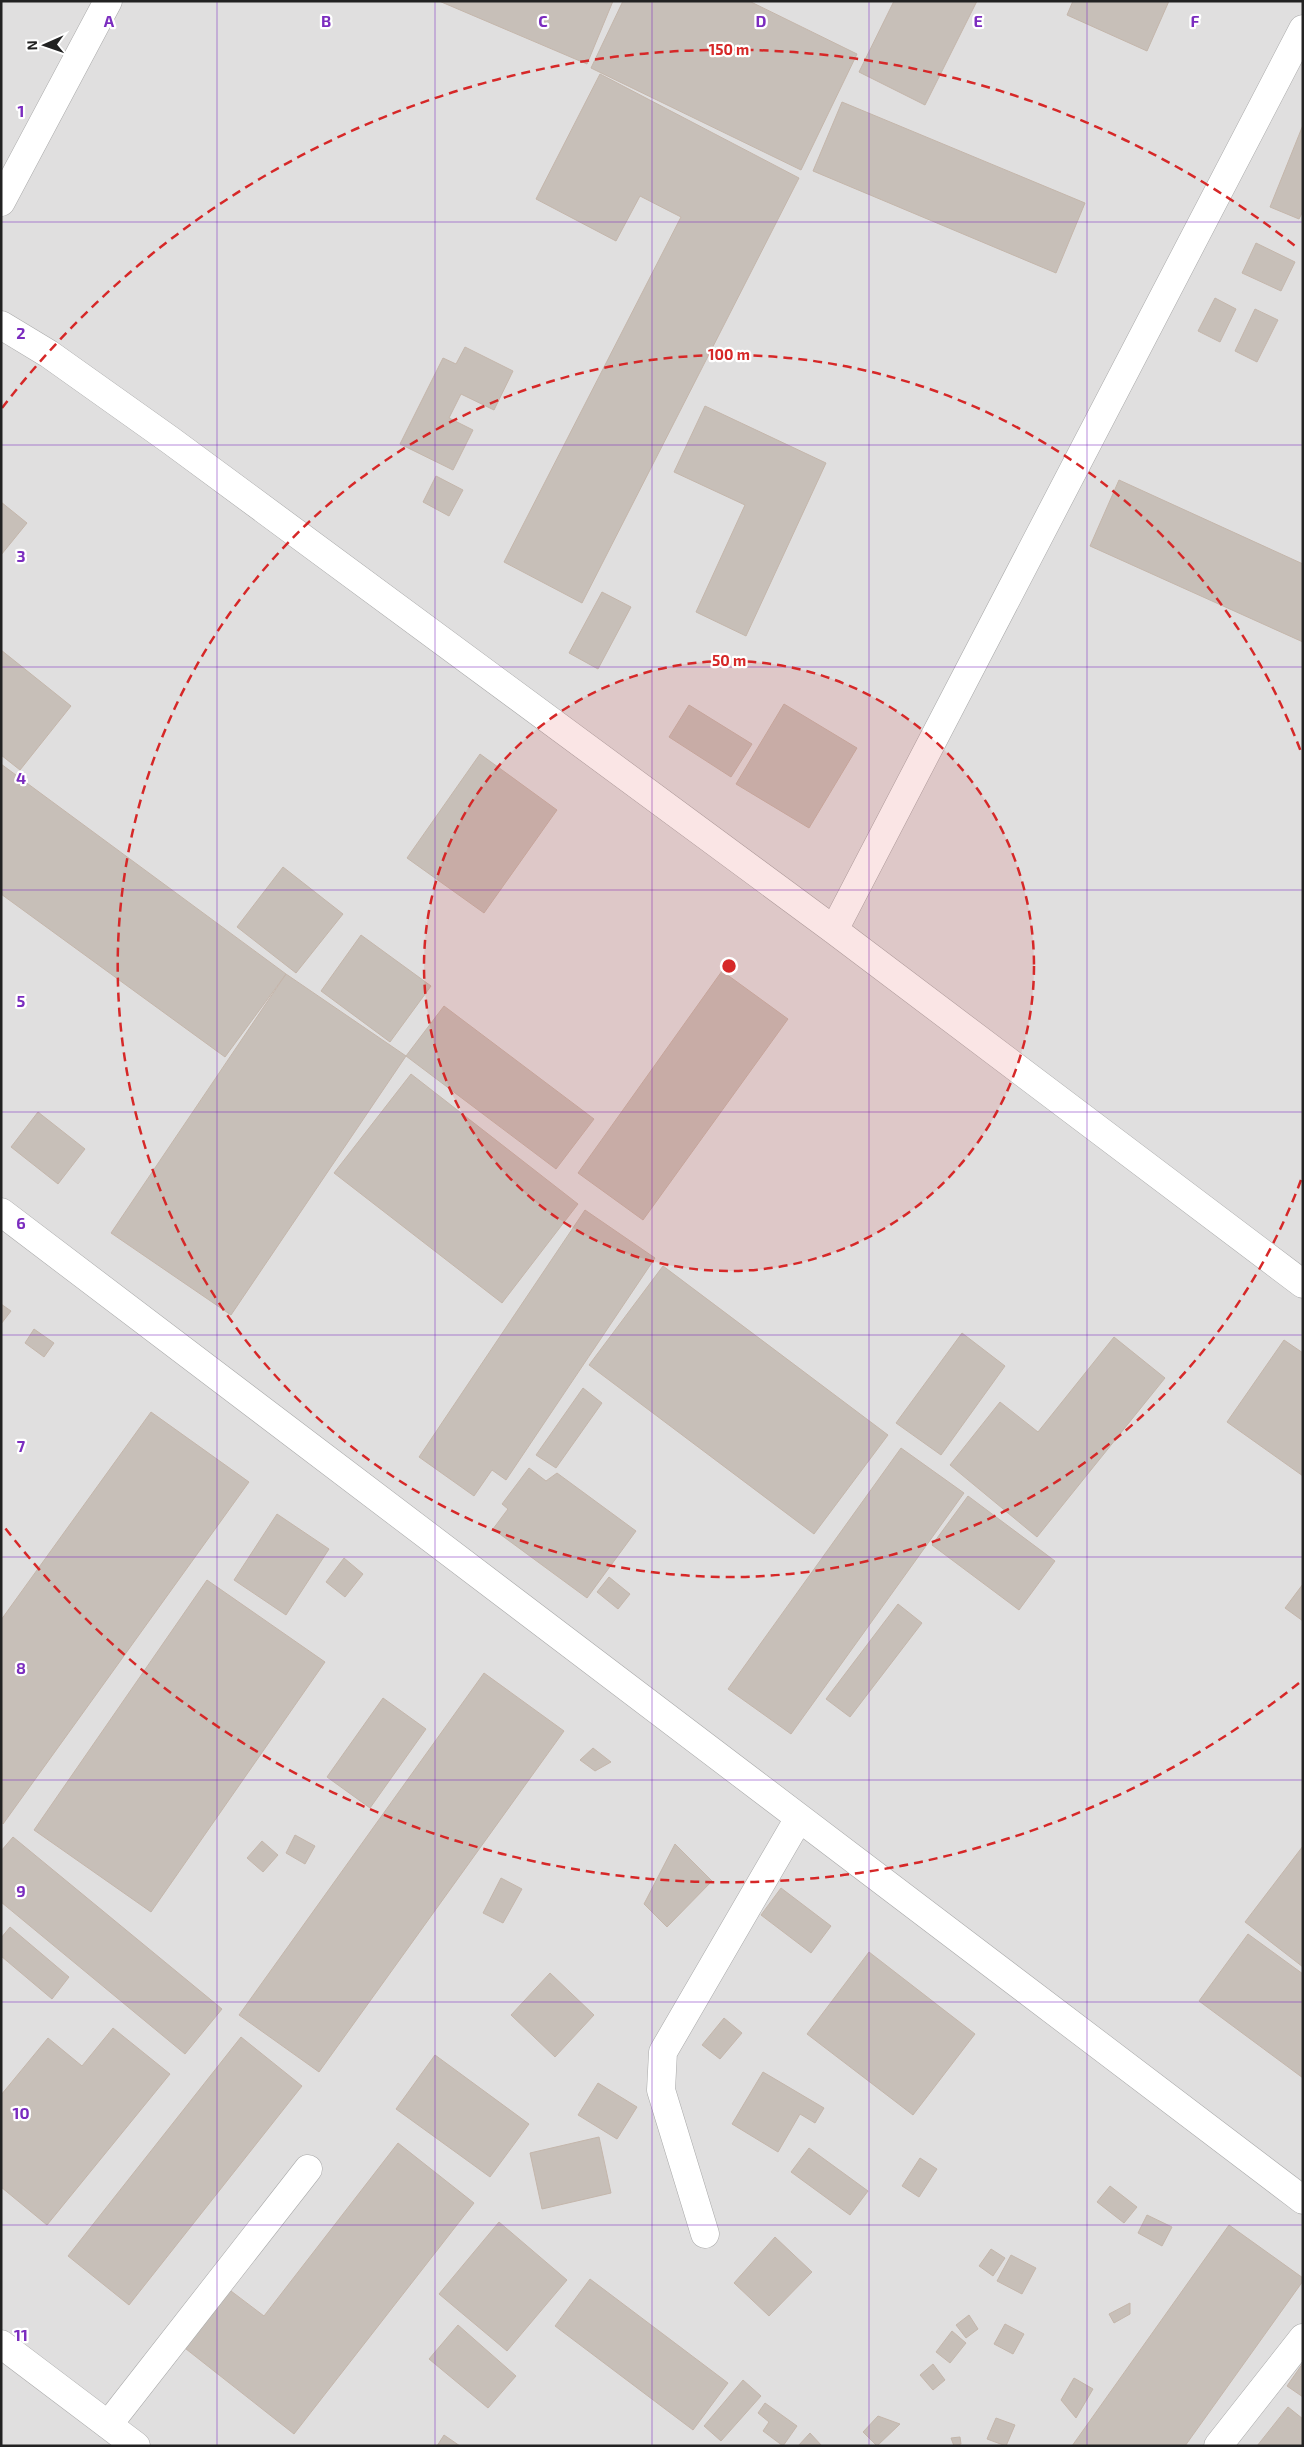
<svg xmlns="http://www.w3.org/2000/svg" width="1304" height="2447" font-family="'Exo 2',sans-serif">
  <rect width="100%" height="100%" fill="#f2efe9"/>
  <path fill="#e0dfdf" d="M1,1H1303V2446H1Z"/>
  <path fill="#c7bfb8" stroke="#c4b6ab" d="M439,1H613L587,64Z
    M623,1H749L857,54L801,170L591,68Z
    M894,1H977L925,105L859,72Z
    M1073,1H1169L1147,51L1067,15Z
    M600,74L799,178L582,603L504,562L681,217L640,196L616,241L536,199Z
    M842,102L1085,203L1056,273L813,171Z
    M1303,125V211L1299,219L1270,207Z
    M1256,243L1295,262L1281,291L1242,273Z
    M1215,298L1236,309L1220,342L1198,331Z
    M1255,309L1278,320L1257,362L1235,351Z
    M465,347L513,371L494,410L461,394L449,418L473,430L453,470L400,444L443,358L456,364Z
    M705,406L826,463L746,636L696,612L745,505L674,472Z
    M436,476L463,490L449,516L423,502Z
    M1119,480L1303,564V642L1090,546Z
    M1,502L27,523L1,555Z
    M602,592L631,607L598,669L569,653Z
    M1,650L71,706L20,770L1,755Z
    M784,704L857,748L809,828L736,784Z
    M689,705L752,744L731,777L669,737Z
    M480,754L557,810L484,913L407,858Z
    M1,764L286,974L225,1057L1,894Z
    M283,867L343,914L296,973L237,927Z
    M361,935L431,986L390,1042L321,991Z
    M722,971L788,1019L643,1220L578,1173Z
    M286,974L406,1056L231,1315L111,1233Z
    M444,1006L594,1119L556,1169L406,1056Z
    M411,1074L578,1204L502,1303L334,1173Z
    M38,1112L85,1149L58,1184L11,1147Z
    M585,1210L655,1258L506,1480L492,1470L474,1496L419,1457Z
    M663,1266L888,1435L814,1534L589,1365Z
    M1,1304L11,1311L1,1324Z
    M34,1329L54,1343L44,1357L25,1343Z
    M962,1333L1005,1366L941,1455L896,1423Z
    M1114,1337L1165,1378L1037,1537L950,1465L1000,1402L1038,1432Z
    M1284,1340L1303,1353V1476L1227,1422Z
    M583,1388L602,1403L556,1468L536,1455Z
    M151,1412L249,1482L3,1824L1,1620Z
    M901,1448L964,1493L791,1734L728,1689Z
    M529,1468L546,1481L557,1473L636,1531L587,1598L493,1529L508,1509L502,1504Z
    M968,1496L1055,1561L1019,1610L932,1545Z
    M277,1514L329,1549L286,1615L234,1580Z
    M344,1558L363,1574L345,1597L326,1582Z
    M609,1577L630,1594L618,1609L597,1592Z
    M207,1580L325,1662L151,1912L34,1830Z
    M1303,1584V1621L1285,1608Z
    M898,1604L922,1623L850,1717L826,1699Z
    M484,1673L564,1731L319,2072L239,2015Z
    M383,1698L426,1729L370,1808L327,1777Z
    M593,1748L611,1762L595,1771L580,1760Z
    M295,1835L315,1846L305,1864L286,1853Z
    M13,1837L222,2009L185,2054L1,1902V1851Z
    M262,1841L278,1855L263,1872L247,1858Z
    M675,1844L712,1881L667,1927L644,1904Z
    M1303,1846V1967L1245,1922Z
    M501,1878L522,1889L503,1923L483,1913Z
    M781,1888L831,1926L811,1953L761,1915Z
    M10,1927L69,1977L52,1999L1,1956V1938Z
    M1248,1934L1303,1974V2078L1199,2001Z
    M869,1952L975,2034L913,2115L807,2034Z
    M550,1973L594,2015L555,2057L511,2015Z
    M724,2018L742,2033L720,2059L702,2045Z
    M113,2028L170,2074L47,2225L1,2187V2095L48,2038L82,2066Z
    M241,2037L302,2086L129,2305L68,2256Z
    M435,2055L529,2124L490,2177L396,2109Z
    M763,2072L824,2108L815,2123L800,2114L778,2152L732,2124Z
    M598,2083L637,2107L617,2139L578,2115Z
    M599,2137L611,2193L542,2209L530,2153Z
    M398,2143L474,2203L294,2434L181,2345L227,2288L264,2316Z
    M809,2148L868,2191L850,2215L791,2172Z
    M920,2158L937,2169L919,2197L902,2186Z
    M1110,2186L1137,2207L1124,2223L1097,2202Z
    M1147,2215L1172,2227L1162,2246L1138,2233Z
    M499,2222L567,2280L507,2351L439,2294Z
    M1229,2225L1303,2278V2281L1185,2446H1072Z
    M775,2237L812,2272L769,2316L734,2283Z
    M991,2249L1005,2258L993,2276L979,2266Z
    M1011,2255L1036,2268L1022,2294L997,2281Z
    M590,2279L728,2383L693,2430L555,2326Z
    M1130,2303V2314L1114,2323L1109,2314Z
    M969,2315L978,2329L966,2338L956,2325Z
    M1005,2324L1024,2334L1013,2354L994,2344Z
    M458,2325L516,2376L488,2408L429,2359Z
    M952,2331L966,2343L950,2363L936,2352Z
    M1303,2363V2397L1287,2386Z
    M933,2364L945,2380L933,2390L920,2375Z
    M1074,2378L1093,2389L1076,2418L1061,2400Z
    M743,2380L761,2396L721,2441L704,2426Z
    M765,2403L797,2426L783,2446L763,2431L769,2422L758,2413Z
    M1288,2407L1303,2419V2446H1257Z
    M878,2416L900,2424L877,2446L863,2432Z
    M996,2418L1015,2425L1006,2446L987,2439Z
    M810,2433L822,2446H798Z
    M444,2435L460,2446H437Z
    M960,2437L961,2444L954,2446L951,2438Z"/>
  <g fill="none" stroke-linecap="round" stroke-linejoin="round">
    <g stroke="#a9a9a9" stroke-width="29">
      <path id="minor" d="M1,202L108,1
        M1,325L49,354L170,440L834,930L1303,1284
        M834,930L1303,29
        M1,1212L1303,2200
        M705,2234L661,2090L663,2052L799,1818
        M1,2344L136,2446
        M108,2425L308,2169
        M1218,2446L1303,2338"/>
    </g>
    <use href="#minor" stroke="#fff" stroke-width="28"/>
  </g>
  <path fill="none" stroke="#7b2cbf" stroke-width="1" stroke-opacity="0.55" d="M217,1V2446M435,1V2446M652,1V2446M869,1V2446M1087,1V2446M1,222H1303M1,445H1303M1,667H1303M1,890H1303M1,1112H1303M1,1335H1303M1,1557H1303M1,1780H1303M1,2002H1303M1,2225H1303"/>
  <circle cx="729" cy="966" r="305" fill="#d62828" fill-opacity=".12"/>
  <g fill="none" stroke="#d62828" stroke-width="2.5" stroke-dasharray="9 6">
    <circle cx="729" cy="966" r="305"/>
    <path d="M1301 1180A611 611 0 1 1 1301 752"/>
    <path d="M1299 1683A916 916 0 0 1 2 1524M2 408A916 916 0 0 1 1299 249"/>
  </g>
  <g font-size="16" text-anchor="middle" font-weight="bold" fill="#7b2cbf" stroke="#fff" stroke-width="4.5" stroke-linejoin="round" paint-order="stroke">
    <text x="109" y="27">A</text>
    <text x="326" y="27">B</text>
    <text x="543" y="27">C</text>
    <text x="761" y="27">D</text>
    <text x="978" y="27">E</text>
    <text x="1195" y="27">F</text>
    <text x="21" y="117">1</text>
    <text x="21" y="339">2</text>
    <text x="21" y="562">3</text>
    <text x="21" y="784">4</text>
    <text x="21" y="1007">5</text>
    <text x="21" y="1229">6</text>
    <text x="21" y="1452">7</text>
    <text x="21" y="1674">8</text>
    <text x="21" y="1897">9</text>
    <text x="21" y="2119">10</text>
    <text x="21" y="2341">11</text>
  </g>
  <circle cx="729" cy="966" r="8" fill="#d62828" stroke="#fff" stroke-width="2.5"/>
  <g font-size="15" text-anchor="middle" font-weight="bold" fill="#d62828" stroke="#fff" stroke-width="4.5" stroke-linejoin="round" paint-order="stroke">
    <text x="729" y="55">150 m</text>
    <text x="729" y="360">100 m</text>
    <text x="729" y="666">50 m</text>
  </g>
  <rect width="1304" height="2447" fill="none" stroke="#222222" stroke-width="5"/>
  <g transform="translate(45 45) rotate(268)" stroke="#ffffff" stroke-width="4" paint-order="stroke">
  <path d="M0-4L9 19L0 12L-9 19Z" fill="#222222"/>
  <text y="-8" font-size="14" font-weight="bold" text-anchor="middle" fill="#222222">N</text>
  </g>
</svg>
